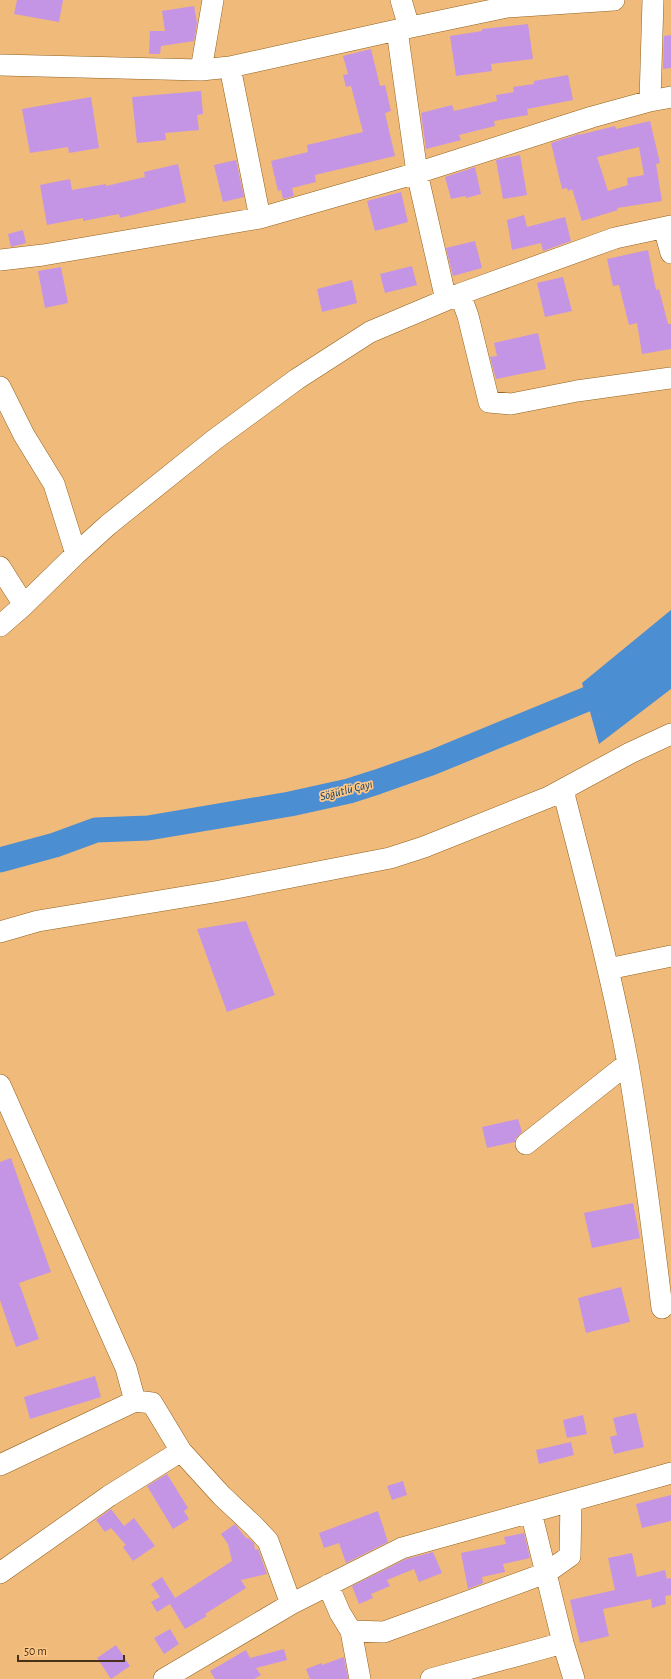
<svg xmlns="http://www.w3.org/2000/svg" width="671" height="1679" font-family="'Alegreya Sans',sans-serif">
  <rect width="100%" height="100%" fill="#f0ba7b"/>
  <path fill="#4c8ed2" d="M671,610V689L599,744L582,683Z"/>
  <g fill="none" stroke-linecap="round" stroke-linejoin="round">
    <path stroke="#4c8ed2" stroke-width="25" d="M0,860L55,845L96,830L148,828L290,804L349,791L377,782L431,763L592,697L642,670L671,651"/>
  </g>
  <path fill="#c495e5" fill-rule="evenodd" d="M17,0H63L59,22L14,14Z
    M194,6L197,23L194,41L161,46L160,54H149L150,31H165L162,11Z
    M528,24L533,59L491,64L492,71L456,76L450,36L482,31V29Z
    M671,35V68L663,69L664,36Z
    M371,49L380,86L385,85L391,111L385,113L395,156L315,175L316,182L292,188L294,196L283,199L281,190L278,191L271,161L308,152L307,145L363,132L351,86L346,87L343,75L348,74L343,56Z
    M568,75L573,100L527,109L528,115L494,121L495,126L459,135L461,140L426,149L421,113L452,105L454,111L497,101L496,95L514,92L513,87L534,84V81Z
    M201,91L203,114L197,115L199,130L165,133L166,140L137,143L132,97Z
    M91,97L99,148L69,153L68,147L30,153L22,109Z
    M650,121L660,163L656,164L662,201L617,208L618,210L582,221L572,189L568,191L567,188L562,189L551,143L579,134V135L615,126L616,129ZM639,147L644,175L627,178L628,185L608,191L597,157Z
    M520,155L527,195L503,199L496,160Z
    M236,160L244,197L223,202L214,165Z
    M178,164L186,202L120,218L119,214L83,221V218L47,225L40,185L70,179L72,190L106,184V186L145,177L144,172Z
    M475,167L481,194L466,198L465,196L451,199L445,177Z
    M401,192L408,222L375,231L367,201Z
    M524,215L527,227L565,217L571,241L543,251L541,243L512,250L507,220Z
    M23,230L26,243L11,247L8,234Z
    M475,241L482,268L453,276L446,248Z
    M648,250L656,290L659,289L668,324H671V349L642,354L637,323L629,325L619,285L613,286L607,259Z
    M412,266L417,285L385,293L380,274Z
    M61,267L68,303L45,308L38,271Z
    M563,277L572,311L545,317L537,283Z
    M352,280L357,303L322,312L317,289Z
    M538,333L546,369L496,379L490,357L497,356L494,343Z
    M246,921L275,995L227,1012L197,929Z
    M518,1119L522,1132L515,1139V1142L487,1148L482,1127Z
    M11,1158L51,1272L19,1283L39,1339L16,1347L0,1300V1162Z
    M633,1203L640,1238L592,1248L584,1213Z
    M621,1287L630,1322L586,1333L578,1298Z
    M95,1376L101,1397L30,1419L24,1397Z
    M636,1413L644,1447L614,1454L610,1437L617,1435L613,1418Z
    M583,1415L587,1434L567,1438L563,1420Z
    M571,1442L574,1455L539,1464L536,1450Z
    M167,1474L188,1508L184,1511L189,1519L173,1529L147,1486Z
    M403,1481L407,1495L392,1500L387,1486Z
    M671,1495V1521L642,1528L636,1504Z
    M111,1509L124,1526L134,1518L155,1546L133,1561L123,1547L126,1545L111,1528L105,1532L96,1520Z
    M378,1511L388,1542L346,1563L339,1543L324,1548L319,1533Z
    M235,1524L246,1538H248L254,1543L255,1550L258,1549L267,1574L241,1580L246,1588L205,1614L207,1616L185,1629L170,1604L157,1612L151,1602L160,1597L151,1584L162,1577L175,1598L232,1561L228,1544L221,1534Z
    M524,1533L530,1558L503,1564L505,1572L482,1577L483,1583L468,1589L461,1553L506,1544L504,1537Z
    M433,1552L442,1573L419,1582L414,1569L387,1580L390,1586L371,1594L373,1598L359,1604L352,1586L406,1559Z
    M632,1553L637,1577L665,1570L667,1579L671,1578V1595L665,1596L666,1604L652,1608L651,1599L603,1609L609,1636L580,1643L570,1600L615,1590L608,1558Z
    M170,1629L179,1644L164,1654L154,1638Z
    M116,1645L130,1666L111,1679L97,1658Z
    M284,1649L287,1660L256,1668L261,1675L254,1679H215L210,1671L246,1650L250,1658Z
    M344,1657L348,1679H310L306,1669L322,1663V1665Z"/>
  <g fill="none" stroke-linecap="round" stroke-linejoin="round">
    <g stroke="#92621e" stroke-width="22">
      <path id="minor" d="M401,0L409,27
        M397,30L507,7L614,0
        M0,65L201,70L230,67L260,218
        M230,67L397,30L417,173L446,300
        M201,70L213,0
        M650,101L653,0
        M664,228L671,253
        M0,260L43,255L260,218L417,173L592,117L650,101L671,97
        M460,294L615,238L671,226
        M0,387L24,435L54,484L76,554L24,605
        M76,554L108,525L214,440L297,379L370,332L460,294L468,316L489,402L511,404L577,391L671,378
        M0,567L24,605L0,626
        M563,790C586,881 611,972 628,1064C642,1145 652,1226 662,1308
        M0,932L38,921L220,891L390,858L424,847L549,797L630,753L671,734
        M608,969L671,956
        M0,1085L126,1368L135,1401L152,1403L181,1451L222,1496L254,1526L268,1541L291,1604
        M526,1144L627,1064
        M0,1465L135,1401
        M531,1512L563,1643L574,1679
        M0,1573L109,1496L181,1451
        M328,1585L340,1613L351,1631L384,1632L546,1573L570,1556L571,1501
        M351,1631L360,1679
        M164,1679L291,1604L402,1548L671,1473
        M431,1679L563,1643"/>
    </g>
    <use href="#minor" stroke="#fff" stroke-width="21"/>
  </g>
  <g text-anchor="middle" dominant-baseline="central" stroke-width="3.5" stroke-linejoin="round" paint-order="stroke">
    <g font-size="12" font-style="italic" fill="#0e3f6b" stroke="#fdc787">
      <text transform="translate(346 790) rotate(-14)">Söğütlü Çayı</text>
    </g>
  </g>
  <path d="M18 1655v6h106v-6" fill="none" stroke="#473217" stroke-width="2"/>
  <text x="24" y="1655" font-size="12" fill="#473217" stroke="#fdc787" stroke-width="3" paint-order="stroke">50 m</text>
</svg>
